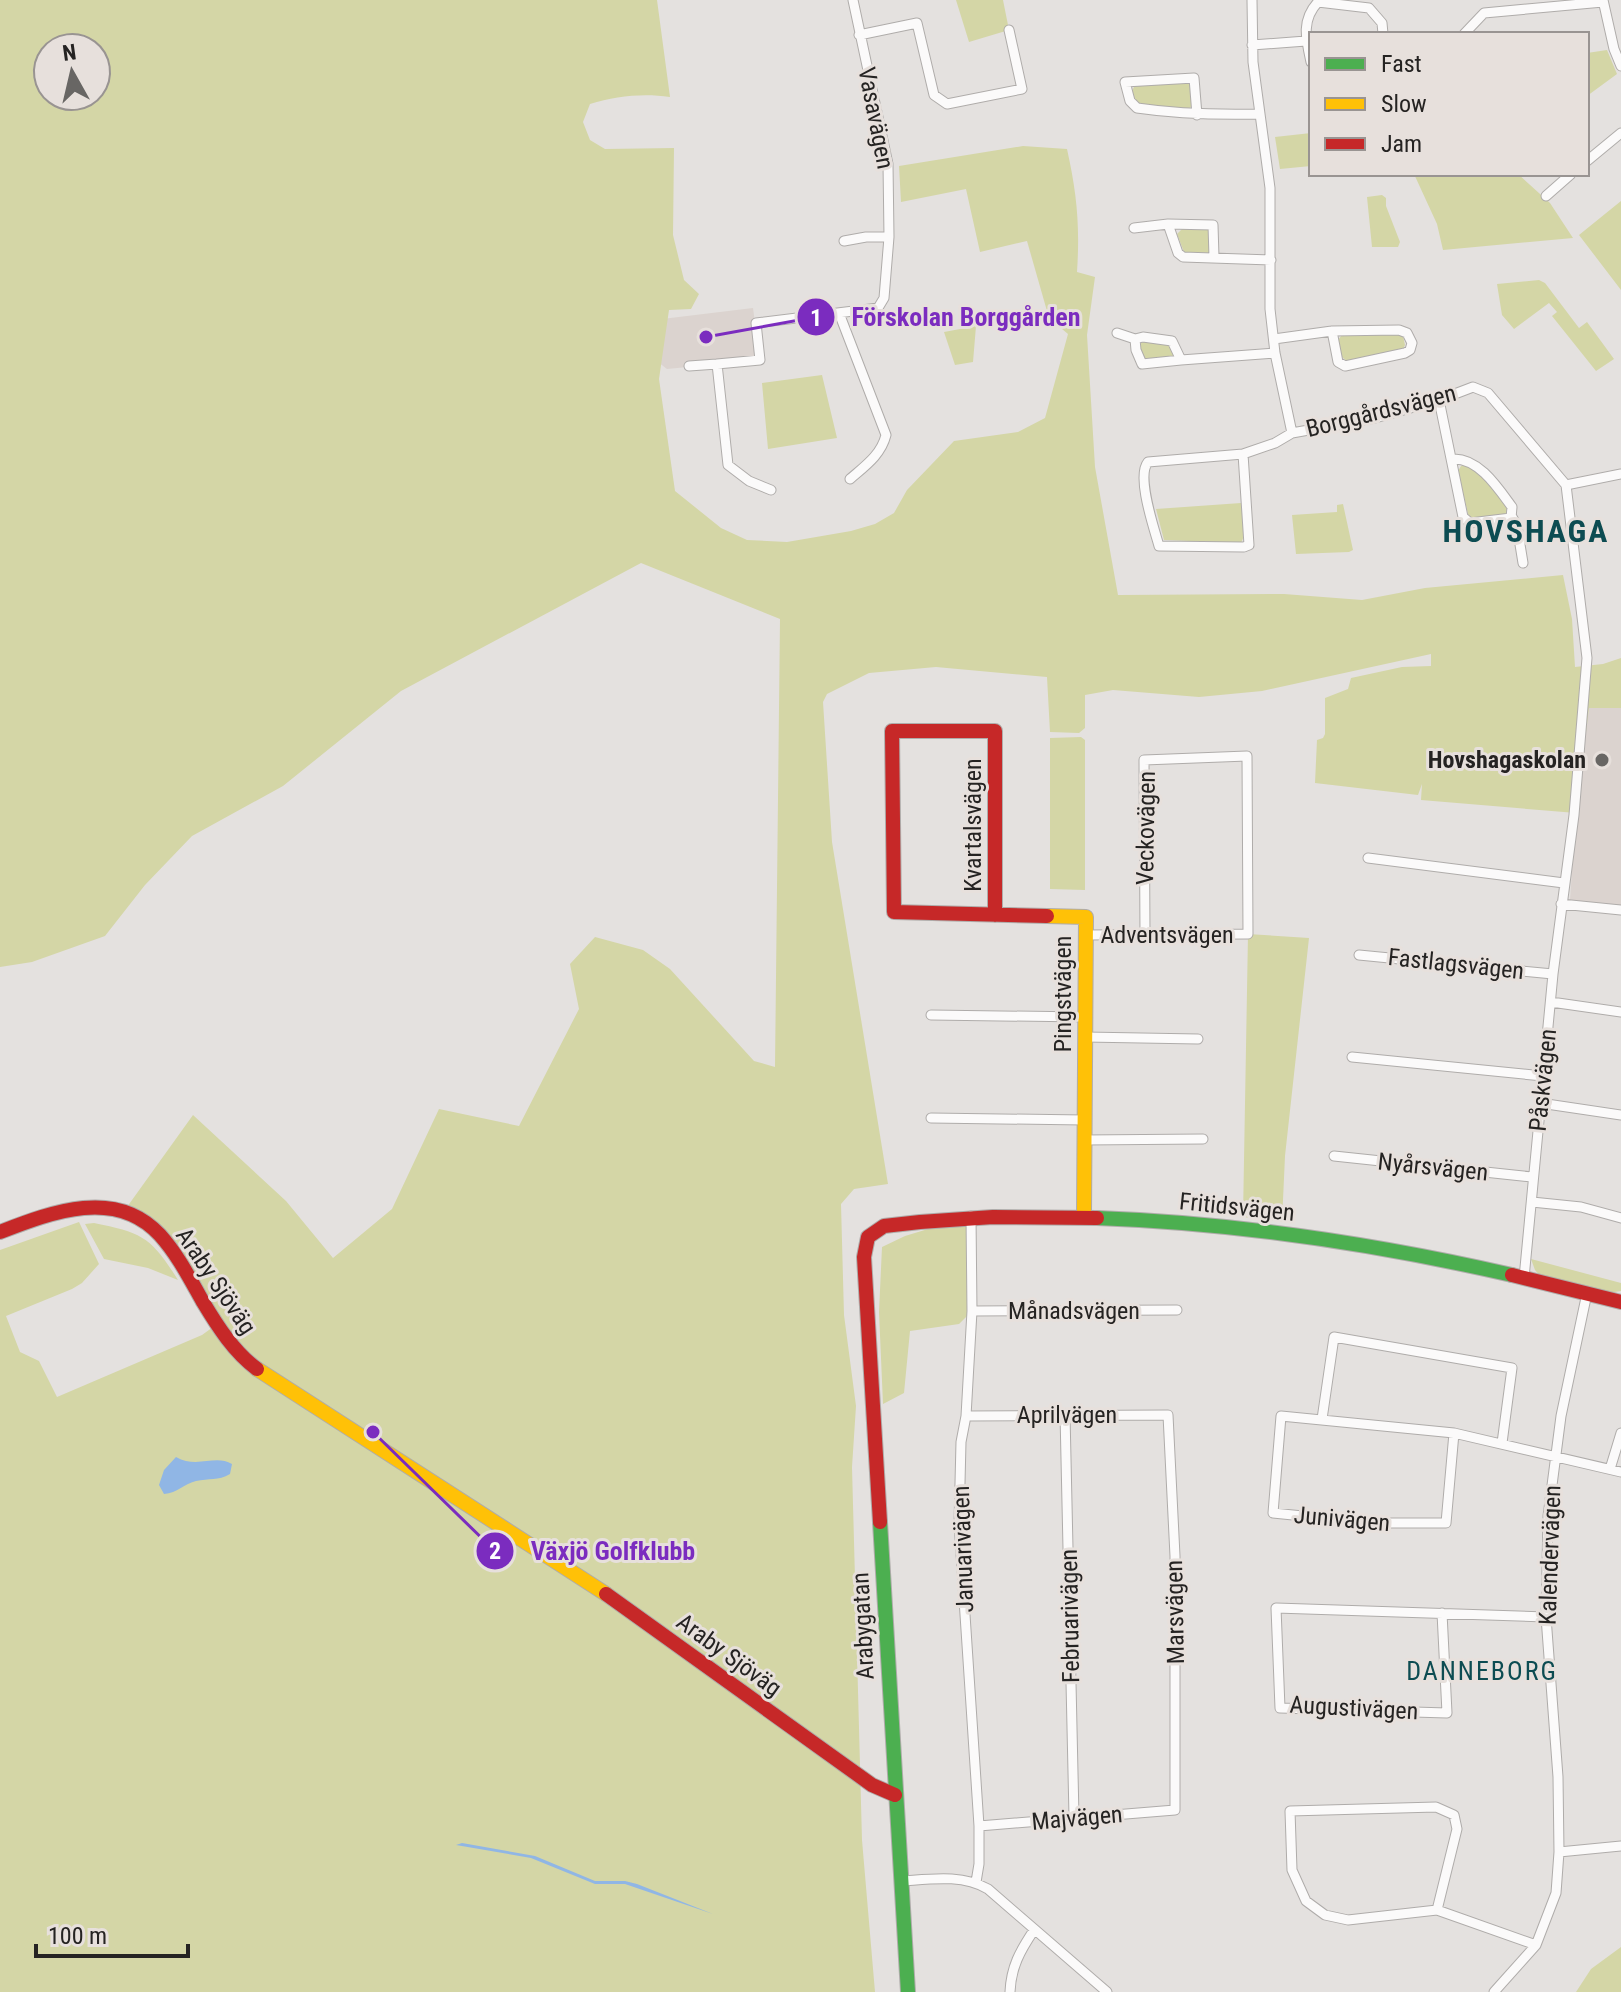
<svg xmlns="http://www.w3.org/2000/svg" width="1621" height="1992" font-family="'Roboto Condensed',sans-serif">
  <rect width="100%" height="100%" fill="#e4e1df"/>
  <path fill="#dbd3cf" d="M753,308L760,360L667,369L658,362L654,320Z
    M1589,708H1621V906L1570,900L1576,813Z"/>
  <path fill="#d4d6a6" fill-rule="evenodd" d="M0,0H657L670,97C643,93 616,96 590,104L583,122L590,140L605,149L674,148L673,235L684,280L699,294L691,309L669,310L659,379L675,491L721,528L747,540L787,542L851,531L875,524L894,513L907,490L954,441L1018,432L1045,418L1068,334L1049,318L1027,241L980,252L966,189L901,202L899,166L1023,146L1067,149C1077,194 1080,226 1077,272L1095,277L1087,335L1095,467L1118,595L1284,594L1362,600L1425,588L1563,575L1572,619L1575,667L1603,664L1621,658V708H1589L1576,813L1421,800L1422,784L1418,795L1315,783L1317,740L1323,738L1325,734V698L1348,689L1351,678L1402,667L1431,666V654L1262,691L1199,697L1113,690L1085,695V728L1079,733L1050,732L1047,677L936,667L869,673L827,694L823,702L832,842L888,1184L854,1189L841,1204L844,1315L856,1406L852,1467L862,1840L875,1992H0V1250L79,1222L99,1264L82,1283L72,1289L6,1316L20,1352L39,1361L57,1397L202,1335L220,1322L196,1278L127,1207L193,1115L286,1201L333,1258L392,1209L439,1109L519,1126L579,1009L570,964L595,937L643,950L670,969L754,1061L775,1067L780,619L641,563L401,691L283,786L192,836L145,885L105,936L32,962L0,967ZM48,48H96V96H48Z
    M956,0H1003L1009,30L969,42Z
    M1607,50L1617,74L1587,96V53Z
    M1188,83L1192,87L1193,105L1187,110L1138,104L1131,93L1135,85Z
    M1311,133V166L1280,169L1275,137Z
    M1414,174H1518L1550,203L1573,238L1443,250L1437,224Z
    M1382,195L1386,198V206L1400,242L1398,247H1372L1367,197Z
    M1621,201V290L1579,235Z
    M1183,228H1206L1210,232L1209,253L1184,252L1177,234Z
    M1539,280L1545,283L1579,328L1587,322L1614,359L1596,371L1552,316L1557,312L1549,303L1514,329L1502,315L1497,284Z
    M976,326L973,362L955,365L944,332Z
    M1342,335H1400L1403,336L1405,345L1403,349L1348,362L1342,357L1338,340Z
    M1145,341L1169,344L1174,354L1171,358L1144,359L1140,348L1141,343Z
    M822,375L837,438L768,449L762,383Z
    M1466,464L1475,468L1507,507L1506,515L1472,519L1468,514L1458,471L1461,466Z
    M1241,503L1245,534L1241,543L1164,540L1156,509Z
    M1343,504L1353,550L1349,552L1296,554L1292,515L1337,512V505Z
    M1081,737L1085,740V890L1050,889V738Z
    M1248,934L1309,938L1285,1156L1282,1222L1243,1217Z
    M971,1216L972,1311L959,1324L910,1331L904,1393L883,1404L879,1312L882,1247L905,1236Z
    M94,1223C143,1233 151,1237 178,1280L148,1268L104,1259L85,1224Z
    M1531,1259L1621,1283V1291L1608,1293L1540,1276L1535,1270Z
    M1621,1947V1992H1576L1591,1969Z"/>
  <path fill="#90b6e5" d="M176,1457C197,1469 215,1454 232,1464L230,1474C218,1481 209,1478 196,1481C183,1484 178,1493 164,1494L159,1485L164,1470Z
    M462,1843L535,1856L595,1881H625L637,1884L713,1914L625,1884H595L531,1858L456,1845Z"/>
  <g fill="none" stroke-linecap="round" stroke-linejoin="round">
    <g stroke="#afacaa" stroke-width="11">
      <path id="street" d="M1252,0L1253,62L1270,188V309L1275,353L1292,433
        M1603,0L1614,49L1621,66
        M1464,34L1484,13L1603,2
        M859,35L917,23L934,95L947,104L1022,89L1009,30
        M1252,45L1306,41
        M1311,62C1306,39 1301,20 1318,2L1369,8L1382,23L1383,34
        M1197,115L1194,78L1125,82L1130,101L1137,108C1178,114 1218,115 1260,114
        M1587,161L1621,133
        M1546,196L1571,174
        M1134,228L1168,224
        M844,241L866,237H889
        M1214,257L1213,225L1168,224L1178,253L1183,257L1271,260
        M839,313L886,435C881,455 865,466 850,479
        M1117,333L1135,339
        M1274,339L1332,331L1399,330L1407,333L1412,343L1410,350L1405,353L1345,366L1338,362L1332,331
        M1181,360L1142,364L1136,350L1135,339L1143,337L1172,341L1181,360L1275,353
        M689,366L717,364
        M1439,400L1463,517L1470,523L1511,518L1512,507C1498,488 1479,458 1453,459
        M1243,454L1249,545L1244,547L1159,546C1154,528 1136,476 1148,462L1243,454L1275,443L1292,433L1375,418L1439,400L1473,387L1488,393L1566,485
        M1566,485L1621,474
        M771,490L749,481L728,465L717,364L760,360L756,323L878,308L884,298L889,237L888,164L853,0
        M1512,517L1517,526L1523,563
        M1368,858L1564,883
        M1561,904L1621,910
        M1085,935L1248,934L1247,756L1144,760L1145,934
        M1359,955L1553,974
        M1551,1002L1621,1012
        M931,1015L1085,1017
        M1085,1037L1198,1039
        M1352,1057L1543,1076
        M1540,1103L1621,1115
        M931,1118L1084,1120
        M1084,1140L1203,1139
        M1334,1156L1532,1177
        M1532,1202L1581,1207L1621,1218
        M971,1216L972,1311L966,1416L961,1442L959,1524L979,1826V1864L976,1882
        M1524,1278L1553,974L1574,815L1587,658L1566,485
        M972,1311L1177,1310
        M1065,1414L1074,1817
        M966,1416L1168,1415L1175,1556V1810L979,1826
        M1322,1419L1334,1337L1512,1368L1502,1443
        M1454,1433L1446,1523H1372L1273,1513L1281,1416L1454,1433L1621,1472
        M1610,1469L1621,1433
        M1442,1613L1447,1713L1280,1708L1276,1608L1546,1617
        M1559,1852L1621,1846
        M902,1881C931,1879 962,1874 988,1889L1107,1992
        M1437,1910L1348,1920L1325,1915L1306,1901L1292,1870L1290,1811L1436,1807L1454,1815L1457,1829L1437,1910L1536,1945
        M1010,1992C1011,1967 1020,1951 1034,1930
        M1494,1992L1536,1945L1556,1893L1559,1852L1558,1777L1546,1617L1548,1516L1561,1416L1587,1293"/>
    </g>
    <g stroke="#afacaa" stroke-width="16">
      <path id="fast" d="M1097,1218C1237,1223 1376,1244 1512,1275
        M880,1522L908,1992"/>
    </g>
    <g stroke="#afacaa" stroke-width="16">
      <path id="slow" d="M1047,916L1086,917L1084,1215
        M257,1369L606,1594"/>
    </g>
    <g stroke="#afacaa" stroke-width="16">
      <path id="jam" d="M995,915V731H892L894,912L1047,916
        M0,1232C52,1212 116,1187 160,1235C178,1255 190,1279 203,1302C218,1327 234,1352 257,1369
        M1512,1275L1621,1302
        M880,1522L864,1257L868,1237L884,1226L920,1222L993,1217L1097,1218
        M606,1594L872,1785L895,1795"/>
    </g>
    <use href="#street" stroke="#fbfafa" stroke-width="9"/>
    <use href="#fast" stroke="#4caf50" stroke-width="14"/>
    <use href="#slow" stroke="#ffc107" stroke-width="14"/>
    <use href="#jam" stroke="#c62828" stroke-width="14"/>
  </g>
  <circle fill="#686664" stroke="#e7e0dc" stroke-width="3" cx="1602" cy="760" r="8"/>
  <g text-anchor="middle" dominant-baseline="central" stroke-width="6" stroke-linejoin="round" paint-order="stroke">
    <g font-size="24" fill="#252322" stroke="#e7e0dc">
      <text transform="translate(876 118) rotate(79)">Vasavägen</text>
      <text transform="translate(1381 411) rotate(-14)">Borggårdsvägen</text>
      <text transform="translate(973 825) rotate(-90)">Kvartalsvägen</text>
      <text transform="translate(1146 828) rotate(-89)">Veckovägen</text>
      <text x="1167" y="935">Adventsvägen</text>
      <text transform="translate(1456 964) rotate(6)">Fastlagsvägen</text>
      <text transform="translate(1063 994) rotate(-90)">Pingstvägen</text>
      <text transform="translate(1543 1080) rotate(-84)">Påskvägen</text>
      <text transform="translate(1433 1167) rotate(6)">Nyårsvägen</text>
      <text transform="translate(1237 1207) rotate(6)">Fritidsvägen</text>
      <text transform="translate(216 1281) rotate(56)">Araby Sjöväg</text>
      <text x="1074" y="1311">Månadsvägen</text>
      <text x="1067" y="1415">Aprilvägen</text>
      <text transform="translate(1342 1519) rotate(5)">Junivägen</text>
      <text transform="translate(963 1549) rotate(-92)">Januarivägen</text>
      <text transform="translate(1550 1555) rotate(-88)">Kalendervägen</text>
      <text transform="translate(1175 1612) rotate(-91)">Marsvägen</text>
      <text transform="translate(1070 1616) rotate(-91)">Februarivägen</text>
      <text transform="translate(863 1626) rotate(-93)">Arabygatan</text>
      <text transform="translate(729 1655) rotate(36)">Araby Sjöväg</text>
      <text transform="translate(1354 1708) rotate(3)">Augustivägen</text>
      <text transform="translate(1077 1818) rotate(-5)">Majvägen</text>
    </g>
    <g font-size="24" font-weight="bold" fill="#252322" stroke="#e7e0dc" text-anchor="end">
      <text x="1586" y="760">Hovshagaskolan</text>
    </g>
    <g font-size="26" letter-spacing="2" fill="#0d4c52" stroke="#e7e0dc">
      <text x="1482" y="1671">DANNEBORG</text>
    </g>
    <g font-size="32" font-weight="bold" letter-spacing="2" fill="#0d4c52" stroke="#e7e0dc">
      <text x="1526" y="531">HOVSHAGA</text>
    </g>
  </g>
  <path fill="none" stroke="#7b2cbf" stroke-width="3" d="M706 337L816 317M373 1432L495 1551"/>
  <g fill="#7b2cbf" stroke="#e7e0dc" stroke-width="3">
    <circle cx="706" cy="337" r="8"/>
    <circle cx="373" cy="1432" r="8"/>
    <circle cx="816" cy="317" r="20"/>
    <circle cx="495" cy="1551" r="20"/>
  </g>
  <g font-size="24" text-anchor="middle" font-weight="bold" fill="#fff">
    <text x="816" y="326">1</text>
    <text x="495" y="1559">2</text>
  </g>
  <g font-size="26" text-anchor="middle" font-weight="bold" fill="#7b2cbf" stroke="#e7e0dc" stroke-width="6" stroke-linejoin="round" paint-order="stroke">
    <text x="966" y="326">Förskolan Borggården</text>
    <text x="613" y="1560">Växjö Golfklubb</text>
  </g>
  <rect x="1309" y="32" width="280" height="144" fill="#e7e0dc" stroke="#999492" stroke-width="2"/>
  <rect x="1325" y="58" width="40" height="12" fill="#4caf50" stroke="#999492" stroke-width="2"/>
  <text x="1381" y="72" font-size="24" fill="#252322">Fast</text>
  <rect x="1325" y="98" width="40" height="12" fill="#ffc107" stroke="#999492" stroke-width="2"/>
  <text x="1381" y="112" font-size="24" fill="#252322">Slow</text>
  <rect x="1325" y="138" width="40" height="12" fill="#c62828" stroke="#999492" stroke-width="2"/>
  <text x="1381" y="152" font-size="24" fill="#252322">Jam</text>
  <g transform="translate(72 72) rotate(352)"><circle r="38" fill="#e7e0dc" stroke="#999492" stroke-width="2"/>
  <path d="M0-6L14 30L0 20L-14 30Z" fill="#686664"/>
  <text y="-12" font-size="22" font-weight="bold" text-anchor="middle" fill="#252322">N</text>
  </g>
  <path d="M36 1944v12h152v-12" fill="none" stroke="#252322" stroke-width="4"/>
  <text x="48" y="1944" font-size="24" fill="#252322" stroke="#e7e0dc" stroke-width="6" paint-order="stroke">100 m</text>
</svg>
